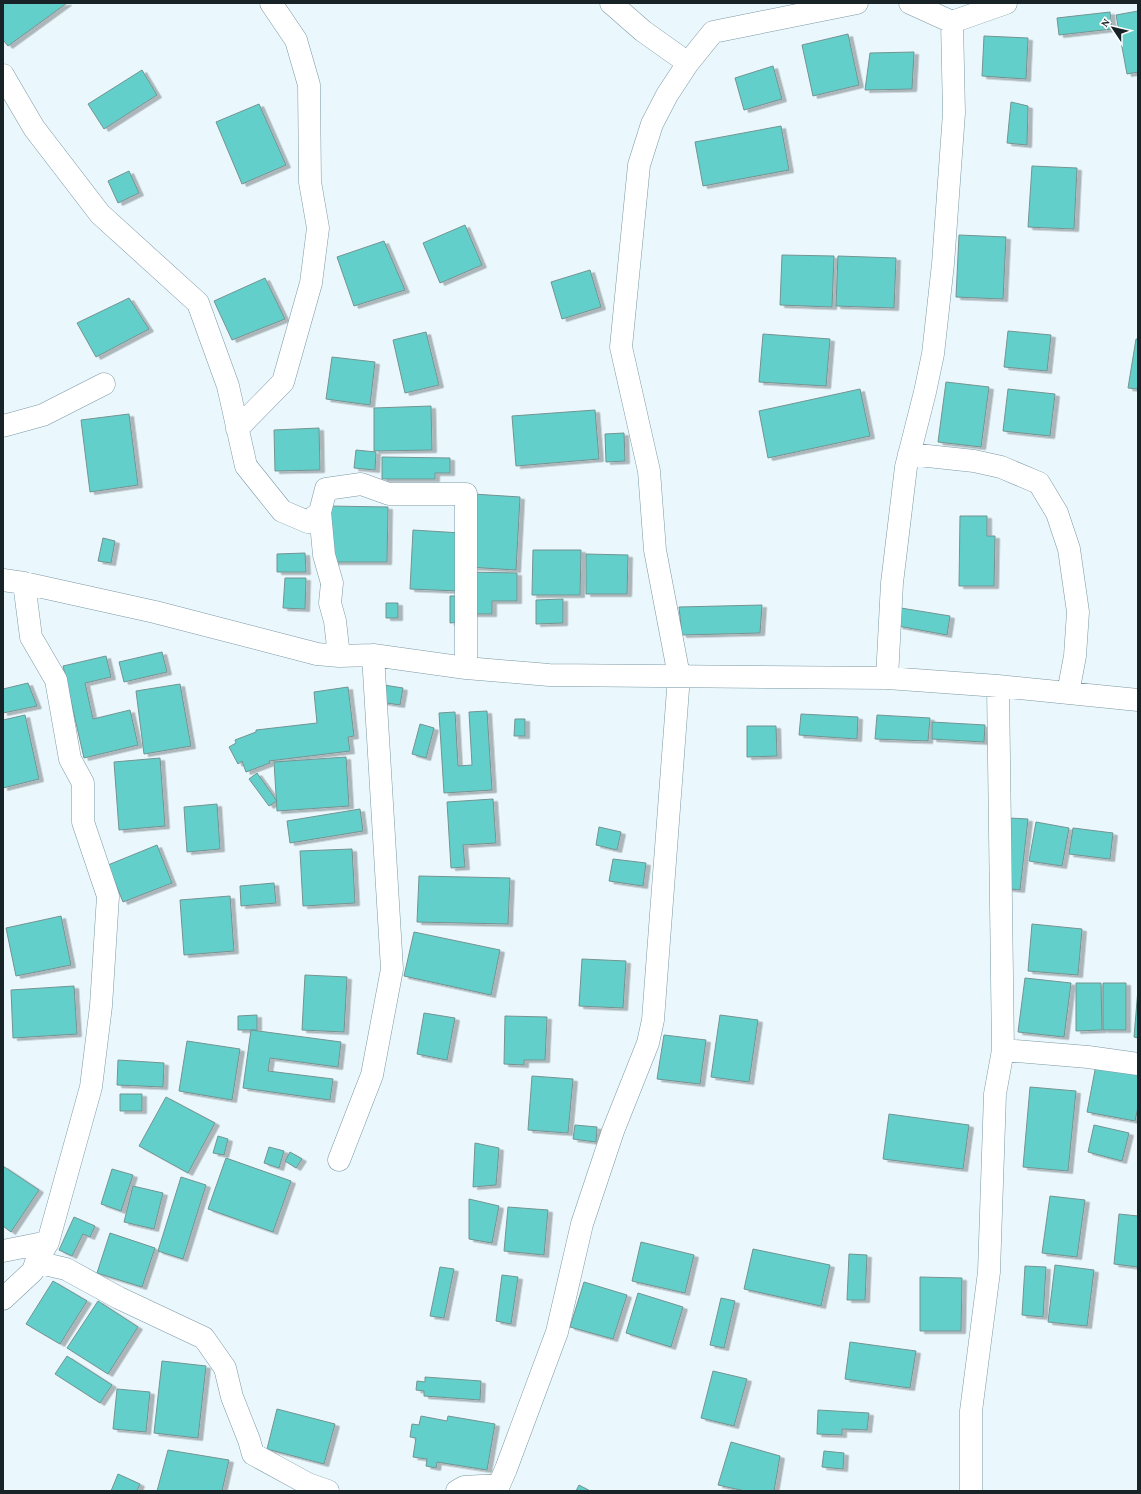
<svg xmlns="http://www.w3.org/2000/svg" width="1141" height="1494" font-family="'Crimson Pro',serif">
  <defs>
    <filter id="shadow"><feDropShadow dx="4.5" dy="2.5" stdDeviation="0" flood-color="#0004"/></filter>
  </defs>
  <rect width="100%" height="100%" fill="#eaf7fc"/>
  <path fill="#63cfcb" stroke="#729492" filter="url(#shadow)" d="M3,3H67L8,46L3,40Z
    M1138,11V72L1127,74L1116,15Z
    M1110,12L1112,29L1059,35L1057,18Z
    M848,34L859,85L813,96L802,45Z
    M984,36L1028,38L1026,79L982,76Z
    M914,52L912,89L865,90L870,53Z
    M773,66L782,99L744,110L735,78Z
    M142,70L157,95L104,129L88,104Z
    M1011,102L1028,106L1027,145L1007,143Z
    M259,104L286,165L242,184L216,122Z
    M781,126L789,170L703,186L695,142Z
    M1032,166L1077,168L1074,229L1028,227Z
    M129,171L139,193L118,203L108,181Z
    M465,225L482,265L440,283L423,243Z
    M959,235L1006,237L1003,299L956,297Z
    M384,241L405,290L354,306L337,257Z
    M782,255L834,256L832,307L780,305Z
    M838,256L896,258L894,308L836,306Z
    M590,270L601,307L562,319L551,282Z
    M265,278L285,319L232,340L214,301Z
    M129,298L149,329L96,357L77,323Z
    M1008,331L1051,335L1047,371L1004,367Z
    M426,332L439,385L405,393L393,340Z
    M763,334L830,339L826,386L759,382Z
    M1136,339H1138V389L1128,388Z
    M332,357L375,362L370,405L326,399Z
    M946,382L989,387L981,447L938,442Z
    M860,389L870,436L768,458L759,411Z
    M1008,389L1055,394L1050,436L1003,431Z
    M431,406L432,450L374,451V408Z
    M595,410L599,459L516,466L512,416Z
    M129,414L138,485L90,492L81,420Z
    M319,428L320,470L275,471L274,430Z
    M624,433L625,461L606,462L605,434Z
    M356,450L376,452L375,470L354,468Z
    M382,457L450,458V473H435V479H382Z
    M473,494L520,497L516,570L468,567Z
    M329,506L388,507L387,562H328Z
    M960,516H987V536H995L994,586H959Z
    M413,530L461,533L459,591L410,589Z
    M103,538L115,541L111,563L98,561Z
    M533,550H581L580,595H532Z
    M305,553L306,572H277V554Z
    M586,554L628,555L627,594H586Z
    M468,572L517,573V601H492V614H467Z
    M285,578H306L305,609L283,608Z
    M450,596H463V622L450,623Z
    M563,599V623L536,624V600Z
    M386,603H398V618H386Z
    M762,605L760,633L682,635L679,607Z
    M901,608L950,616L947,635L898,626Z
    M162,652L167,672L124,682L119,662Z
    M106,656L111,677L85,683L93,719L130,710L138,745L84,758L63,666Z
    M28,683L37,706L3,713V689Z
    M180,684L191,746L144,754L136,691Z
    M384,685L403,688L400,705L381,702Z
    M348,687L354,736L348,737L350,751L269,761L270,763L246,772L242,761L238,764L229,747L236,743L235,740L256,732V730L317,723L314,692Z
    M487,711L492,790L444,793L439,713L455,712L458,766L472,765L469,712Z
    M801,714L858,717L857,739L799,735Z
    M25,715L39,779L3,788V720Z
    M877,715L930,718L928,741L875,739Z
    M515,719H525V736H514Z
    M932,722L985,725L984,742L932,739Z
    M420,724L434,728L426,758L412,754Z
    M747,726H776L777,756L747,757Z
    M346,757L349,806L277,811L274,762Z
    M160,758L165,826L119,830L114,762Z
    M257,773L277,801L269,806L249,779Z
    M493,799L496,843L463,845L465,867L451,868L447,802Z
    M217,804L220,849L187,852L184,807Z
    M360,809L363,831L290,843L287,821Z
    M1009,818L1028,819L1020,890L1002,888Z
    M1036,822L1069,828L1062,866L1029,861Z
    M599,827L621,832L617,850L596,845Z
    M1073,828L1113,833L1110,859L1069,854Z
    M157,845L172,883L123,902L108,865Z
    M352,849L355,903L303,906L300,851Z
    M613,859L646,863L643,886L609,881Z
    M419,876L510,878L508,924L417,922Z
    M274,883L276,903L241,906L240,886Z
    M230,896L234,951L184,955L180,900Z
    M61,916L71,965L16,976L6,928Z
    M1032,924L1082,929L1078,975L1028,971Z
    M414,932L500,950L491,995L404,976Z
    M582,959L626,961L623,1008L579,1006Z
    M305,975L347,977L344,1032L302,1030Z
    M1025,978L1071,983L1064,1037L1018,1032Z
    M1076,983H1101L1102,1030L1076,1031Z
    M1103,983H1126V1030H1103Z
    M74,986L77,1034L13,1038L11,990Z
    M1138,989V1038L1134,1037Z
    M424,1013L455,1018L447,1060L417,1054Z
    M257,1015V1030H238V1016Z
    M720,1015L758,1020L749,1082L711,1077Z
    M505,1016L547,1017L545,1060H524V1065L504,1064Z
    M251,1030L341,1042L338,1067L270,1058L268,1071L333,1079L330,1100L243,1088Z
    M664,1035L706,1040L700,1084L657,1079Z
    M187,1041L240,1049L232,1100L179,1091Z
    M118,1060L164,1063L163,1087L117,1085Z
    M1096,1065L1138,1072V1107L1135,1121L1087,1112Z
    M532,1076L573,1079L568,1133L528,1130Z
    M1030,1087L1076,1091L1068,1171L1023,1167Z
    M120,1094H142V1111H120Z
    M166,1097L215,1123L188,1173L139,1146Z
    M889,1114L969,1125L963,1169L883,1159Z
    M575,1125L597,1127L596,1142L573,1139Z
    M1094,1125L1129,1133L1122,1161L1088,1152Z
    M218,1136L228,1139L224,1155L213,1153Z
    M475,1143L499,1148L496,1185L473,1187Z
    M269,1147L284,1151L279,1168L264,1163Z
    M290,1152L302,1159L296,1168L285,1161Z
    M226,1158L291,1181L273,1232L208,1209Z
    M3,1166L39,1190L11,1232L3,1226Z
    M112,1169L133,1175L121,1211L101,1204Z
    M181,1177L206,1185L183,1259L158,1251Z
    M133,1186L163,1193L154,1229L124,1222Z
    M1050,1196L1085,1200L1077,1257L1042,1253Z
    M469,1199L499,1206L492,1243L469,1239Z
    M508,1207L548,1210L544,1255L504,1251Z
    M1119,1214L1138,1216V1267L1114,1264Z
    M74,1217L95,1226L90,1237L83,1234L72,1256L59,1250Z
    M110,1233L155,1248L142,1287L97,1273Z
    M641,1242L694,1255L685,1293L632,1281Z
    M753,1249L830,1265L821,1306L744,1289Z
    M849,1254L867,1255L865,1300H847Z
    M1055,1265L1094,1270L1087,1326L1048,1322Z
    M1025,1266L1046,1267L1043,1317L1022,1315Z
    M440,1267L454,1269L444,1318L430,1316Z
    M502,1275L518,1277L511,1324L496,1321Z
    M920,1277L962,1278L961,1331H920Z
    M53,1281L87,1301L60,1344L26,1324Z
    M584,1282L627,1295L613,1339L570,1327Z
    M638,1293L683,1307L671,1347L626,1333Z
    M721,1298L735,1301L724,1348L710,1345Z
    M98,1301L138,1327L108,1374L67,1348Z
    M850,1342L916,1351L910,1388L845,1379Z
    M67,1356L112,1385L100,1403L55,1374Z
    M162,1361L206,1366L198,1438L154,1433Z
    M713,1371L747,1379L734,1426L701,1418Z
    M425,1377L481,1381L480,1400L424,1396V1391L416,1390L417,1381L425,1382Z
    M117,1389L150,1392L146,1432L113,1429Z
    M277,1409L335,1424L324,1464L267,1449Z
    M818,1410L869,1413L867,1430L842,1429V1435L817,1434Z
    M421,1416L447,1421L448,1416L495,1424L487,1470L437,1462L436,1468L426,1466L427,1459L413,1457L416,1438L410,1437L412,1424L419,1425Z
    M731,1442L780,1456L774,1491H745L718,1485Z
    M168,1450L229,1460L222,1491H157Z
    M824,1451L844,1453L843,1469L822,1467Z
    M118,1474L140,1484L137,1491H111Z
    M579,1485L590,1491H576Z"/>
  <g fill="none" stroke-linecap="round" stroke-linejoin="round">
    <g stroke="#7c99a5" stroke-width="23">
      <path id="minor" d="M611,3L643,31L688,63
        M910,3L952,22L1006,3
        M3,75L34,128L100,214L198,303L228,386L246,466L282,511L308,522L320,512
        M3,426L43,415L104,384
        M237,429L283,382L311,283L318,228L310,182L309,85L296,40L271,3
        M909,454L974,461L1001,467L1039,483L1057,513L1069,549L1078,612L1075,656L1068,693
        M3,580L24,583L155,612L317,654L339,656L373,655L466,668L549,675L887,678L998,686L1138,700
        M24,583L31,637L56,680L70,759L83,783V822L108,896L101,1006L91,1087L48,1242L36,1262L66,1269L119,1298L204,1338L225,1368L232,1397L249,1440L253,1454L308,1484L328,1491
        M339,656L335,621L330,603L332,583L324,555L320,512L326,489L361,484L389,494H466V668
        M887,678L892,583L906,467L925,392L933,354L943,264L954,113L952,22
        M1003,1050L1088,1057L1138,1064
        M339,1160L372,1075L392,969L373,655
        M3,1251L48,1242
        M3,1299L33,1271L36,1262
        M457,1491L464,1487L499,1485
        M494,1491L499,1485L506,1469L557,1332L582,1224L613,1131L648,1043L653,1020L679,676L655,550L649,471L621,347L639,165L652,124L667,95L688,63L713,32L857,3
        M971,1491V1411L989,1272L995,1094L1003,1050L998,686"/>
    </g>
    <use href="#minor" stroke="#fff" stroke-width="22"/>
  </g>
  <rect width="1141" height="1494" fill="none" stroke="#172327" stroke-width="8"/>
  <g transform="translate(1113 28) rotate(305)" stroke="#ffffff" stroke-width="3" paint-order="stroke">
  <path d="M0-3L7 15L0 10L-7 15Z" fill="#172327"/>
  <text y="-6" font-size="11" font-weight="bold" text-anchor="middle" fill="#172327">N</text>
  </g>
</svg>
